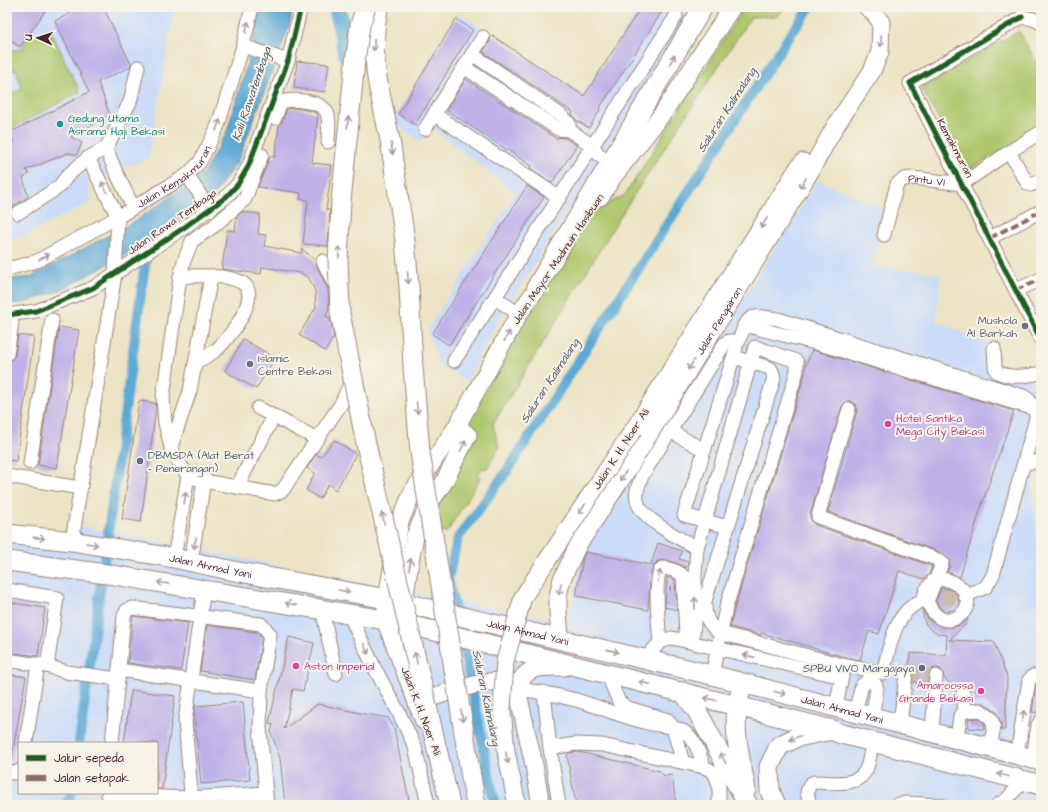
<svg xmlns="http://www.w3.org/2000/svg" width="1048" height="812" font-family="'Architects Daughter',sans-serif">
  <rect width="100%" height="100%" fill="#f7f3e8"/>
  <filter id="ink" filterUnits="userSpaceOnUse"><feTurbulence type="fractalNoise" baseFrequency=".025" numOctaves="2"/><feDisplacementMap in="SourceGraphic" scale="8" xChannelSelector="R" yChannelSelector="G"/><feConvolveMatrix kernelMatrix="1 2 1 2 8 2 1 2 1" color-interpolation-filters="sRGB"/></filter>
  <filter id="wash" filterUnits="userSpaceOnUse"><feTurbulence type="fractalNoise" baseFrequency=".012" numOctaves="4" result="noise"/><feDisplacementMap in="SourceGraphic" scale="16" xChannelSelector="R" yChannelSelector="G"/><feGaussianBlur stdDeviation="0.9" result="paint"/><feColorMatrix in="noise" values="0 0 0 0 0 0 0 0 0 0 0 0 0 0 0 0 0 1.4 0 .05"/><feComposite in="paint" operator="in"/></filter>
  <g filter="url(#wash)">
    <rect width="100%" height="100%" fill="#ece4c4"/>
    <path fill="#cadcf9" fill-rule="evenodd" d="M7,7H175L148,159L88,181L91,202L21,237L7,239Z
      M640,7H681L690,14L488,338L467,382L439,364L427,330L516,193L431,127L421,141L392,122L459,13L583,94Z
      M818,180L884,209L873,266L941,274L936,321L990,344L988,366L1041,384V414L1032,490L1041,572V805H7V534L72,541L75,525L568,623L584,550ZM19,743H157V793H19Z"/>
    <path fill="#adc76d" stroke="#7c734c" d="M744,7H785L778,16L751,17L628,204L493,424L499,448L487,468L480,469L479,480L447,532L433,533L429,504L443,484L457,425L590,213L625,195Z
      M50,29L80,92L12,128L7,119V96L22,89L16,69L8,72L7,68V51L23,49L25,40Z
      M1019,31L1041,71V128L968,170L921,88Z"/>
    <path fill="#5ba9d5" stroke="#526480" d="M260,7H293L289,27L238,161L213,196L125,255L59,291L23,303L7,304V279L31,277L135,221L203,174L227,131L252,47Z"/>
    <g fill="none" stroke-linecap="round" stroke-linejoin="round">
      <path stroke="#5ba9d5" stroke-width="10" d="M79,743L150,228
        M65,805L71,796L72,793
        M495,805L470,678L448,578L458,538L507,471L788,38L810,7"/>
      <path stroke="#5ba9d5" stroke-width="18" d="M337,7L347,56"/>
    </g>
    <g id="blocks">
      <path fill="#bfb1e8" d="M10,7H48L20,47L7,38V11Z
        M83,7H103L131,64L130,67L98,82L110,115L71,137L82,143L77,155L68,153L26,170L29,174L23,178L28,197L7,210V146L14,143L9,133L89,92L55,21Z
        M641,7H665L599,109L600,110L589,128L576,120L572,114L573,112L483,52L490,41L491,35L584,96Z
        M456,19L473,30L415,125L398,114Z
        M297,61L329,64L325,92L294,88Z
        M466,79L557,139L558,137L565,138L577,145L552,183L530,168L532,166L446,110Z
        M294,108L311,111L318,114L312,163L332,165L326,210H330L328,246L303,244L308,200L300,199L301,193L258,187L270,156L275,157L279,125L282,121L287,109Z
        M527,186L544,197L449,345L432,334Z
        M242,212L260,214L258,234L266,235L264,246L302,253V249L315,260L316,264L328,290L329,307L326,316L330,318L334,337L325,351L299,335L316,307L315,291L309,278L300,273L262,267L261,274L222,269L227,230L235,231L237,216Z
        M59,327L79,330L57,468L38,465Z
        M18,335L34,337L16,461L7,460V384L10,361L15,356Z
        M243,339L275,358L256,389L225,371Z
        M812,350L1014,411L982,504L960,577L947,572L950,566L949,559L939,552L828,512L857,411L855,404L851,401H847L842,406L810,515L812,522L815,525L932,566L929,575L924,579L899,571L879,634L869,631L860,660L838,655L762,633L761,635L730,627L734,610L805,373V367Z
        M139,401L155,403L156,408L141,522L122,519Z
        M334,440L356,454L336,490L328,484L320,499L306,490L315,473L307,468L316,454L321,457Z
        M658,543L682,551L679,559L688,562V564L686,568L676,563L666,560L658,561L655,564L651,572L650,580L648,610L576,596L583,557L586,552L651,565Z
        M667,577L675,580L677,610L665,607Z
        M941,588L949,589L957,595L959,603L953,610L945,611L940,608L936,601Z
        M7,602L45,608L38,656L7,652Z
        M922,609L929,620L942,627H953L960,625L968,619L965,625L949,640L994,642L1007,677L1005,730H1001V723L996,712L984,703H972L969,688L966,686L962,685L958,687L956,690L944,678L943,673L940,669L934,668L930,671L928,683L913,682V671L909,667L910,653L946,655L947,635L938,634L930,629L925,623Z
        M133,616L188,623L181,670L128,663Z
        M207,625L257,632L262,637L255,680L200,671Z
        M289,637L314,643L303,691L293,689L284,729L318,704L370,715L379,716L388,718L394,728L410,805H285L280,758L271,732L273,724L269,723Z
        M7,674L26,677L11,761L7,760Z
        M1036,684H1041V713L1032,712Z
        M131,690L175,696L162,789H157V743H124Z
        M243,702L250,780L201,784L194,713L195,706Z
        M978,718L984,723L985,729L969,728L968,719Z
        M579,752L660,771L664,776L672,775L676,805H576L567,755L570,753Z"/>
    </g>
  </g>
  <g filter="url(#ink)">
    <use href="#blocks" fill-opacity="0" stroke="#9b8278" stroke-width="1"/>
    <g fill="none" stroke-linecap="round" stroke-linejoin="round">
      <path stroke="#ccbda5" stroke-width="13" stroke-dasharray="13 6" stroke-linecap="butt" d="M923,600L965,596
        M906,674L936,676"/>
      <g stroke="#9b8278" stroke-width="15">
        <g id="minor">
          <path d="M1022,17L910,83L1041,340"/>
          <path d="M1022,17L1033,19L1041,23"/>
          <path d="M243,46L288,61"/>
          <path d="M472,54L561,115L569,123V130"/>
          <path d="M464,67L558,129L569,130L593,146L598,154L616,167"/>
          <path d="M434,114L560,198"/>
          <path d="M275,118L281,102C287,100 296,100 303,101C333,105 329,116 328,142"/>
          <path d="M425,129L483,37"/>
          <path d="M106,148L115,170L133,207"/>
          <path d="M1009,152L1028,184L1031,185L1041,180"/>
          <path d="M187,175L210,210"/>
          <path d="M18,213L59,187L68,175L88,158L106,148L130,102L138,67"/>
          <path id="s1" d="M884,235L897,184L904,179L913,178L962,184L1009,152L1041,132"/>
          <path d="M990,238L1041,211"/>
          <path d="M323,261L336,288"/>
          <path id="s2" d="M7,268L15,267L37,261L118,217L187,175L200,162L217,128L243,46L252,7"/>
          <path d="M180,277L184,261L192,241L214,226L245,199L262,155"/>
          <path d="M1016,290L1041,279"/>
          <path d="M495,298L519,314"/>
          <path d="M7,315L36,311L93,288L182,229L226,197L238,184L248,167L288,61L301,7"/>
          <path d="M744,325L823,345L1035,409L1036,416L1035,422L993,575L986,587L965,596"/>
          <path d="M994,348L995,367L997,372C1011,379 1026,376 1041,373"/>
          <path d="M7,354L12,323"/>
          <path d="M734,357L770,368L772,371L774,378L705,601C704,616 708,625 720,633L843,665L883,673C890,646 894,611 923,600L926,590L933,581C945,579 945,578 956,584C985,601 953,632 936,615C932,612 930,606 927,602L942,563L936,559L818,517L835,455L849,409"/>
          <path d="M454,361L676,16"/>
          <path d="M196,362C202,359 209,355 215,351C227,341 258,302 246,286C236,274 195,275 180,277L163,397L165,423L171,447L178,461L188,476L204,481L275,494L283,490L288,482L341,404L349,386L352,377"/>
          <path d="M258,408L317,439"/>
          <path d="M670,431L704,450"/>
          <path d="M171,447L190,391L211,276"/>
          <path d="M30,463L52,320"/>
          <path d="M1024,463L1041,461"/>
          <path d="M7,476L80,488"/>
          <path d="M237,487L274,416"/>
          <path d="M728,527L684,515L736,349"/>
          <path d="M72,541L115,274L118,217L88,158"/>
          <path d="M697,548L755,347L794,360L797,362V371L726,608L712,675"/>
          <path d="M174,558L188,476"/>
          <path d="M191,561L204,481"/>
          <path d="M7,590L57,598L47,666"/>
          <path d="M322,609L336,674"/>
          <path d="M349,614L374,667L399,713L415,747L428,805"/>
          <path d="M660,642C659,629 653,577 662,568C668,568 679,571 683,576L686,635"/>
          <path d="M692,642L695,615V575L697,548C682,540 639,518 637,500C635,491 639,484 642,476L725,343L729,341H739C748,313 750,315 778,319L1023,396L1029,400L1035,409H1041"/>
          <path d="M645,659L660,642L672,638L842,677"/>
          <path d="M7,660L47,666L67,672L118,679"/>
          <path d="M119,670L261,691"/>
          <path d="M607,673L619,702L628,708L668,720L673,728L683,762"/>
          <path d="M517,689C544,692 570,697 595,706C611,712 627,718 644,722C656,726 671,725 683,731C695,737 700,755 704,767"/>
          <path d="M544,692L550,748"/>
          <path d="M963,693L965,711"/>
          <path d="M836,707L843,670"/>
          <path d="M855,712L862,685L867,681L875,684L877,689L872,717"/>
          <path d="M900,724L906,674"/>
          <path d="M932,732L936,676"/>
          <path d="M957,739L960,716L965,711L980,710L991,718L994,726L990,748"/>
          <path d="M26,743L38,664"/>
          <path d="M112,743L124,616L127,610L132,608L261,624L270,634L261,691L260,728L267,805"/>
          <path d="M1017,755L1029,680L1033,676H1041"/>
          <path d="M1033,759L1038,725L1041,721"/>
          <path d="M7,772L15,773L19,771"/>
          <path d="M108,795L191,798L266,793"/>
          <path d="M192,805L185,721L204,589"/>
          <path d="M559,805L550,748L576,744L602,745L704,767L714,772L719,785V805"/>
          <path d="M810,805L807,792L810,784L814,782C834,782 862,789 868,764C870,757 871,749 872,742"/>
          <path d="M896,805L907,803L941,805"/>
          <path d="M997,805L1006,800L1024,780"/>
        </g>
      </g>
      <g stroke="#9b8278" stroke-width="19">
        <g id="major">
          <path d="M600,197L613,177L663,113L732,7"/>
          <path d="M634,429L798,168L803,162"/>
          <path d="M404,602L410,562L415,536L429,504L443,484L468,435L457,426L519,314L545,276"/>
          <path id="s3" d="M560,639L558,612V596L562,579L578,545L631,464L808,175L836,125L872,71L880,52L881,22L873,12L867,7"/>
          <path d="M418,707C424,703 431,698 437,696C449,691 501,676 511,682C513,683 513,685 515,687"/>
          <path d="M424,721L385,620L387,599L400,521L413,491L457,426"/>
          <path d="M541,805L534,765L517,689C525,664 543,667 565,667"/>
        </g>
      </g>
      <g stroke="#9b8278" stroke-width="21">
        <g id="highway">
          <path d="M378,84C374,59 372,32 379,7"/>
          <path d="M537,286L703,7"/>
          <path id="s4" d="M7,534L72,541L174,558L234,571L387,599L712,675L1041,761"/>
          <path d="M7,561L107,574L385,620L435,631L833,730L838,733L1041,785"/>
          <path d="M683,692L697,711L748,805"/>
          <path d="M740,694C731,728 740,756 746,790"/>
          <path d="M470,771L476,805"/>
          <path d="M776,805L770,791L769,767L779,746L797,737L828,731"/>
        </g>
      </g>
      <use href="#minor" stroke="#fff" stroke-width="13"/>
      <use href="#major" stroke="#fff" stroke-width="17"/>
      <use href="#highway" stroke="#fff" stroke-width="19"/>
      <g stroke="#9b8278" stroke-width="19" stroke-linecap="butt">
        <path id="major-bridge" d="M517,805L506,751L502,710L505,661L523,597L634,429"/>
      </g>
      <g stroke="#9b8278" stroke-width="21" stroke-linecap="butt">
        <path id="highway-bridge" d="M366,7L360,25L355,62L341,201L338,260L340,313L366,444L450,805
          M378,84L390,140L405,240L409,287L413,367L420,452L470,771"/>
      </g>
      <use href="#major-bridge" stroke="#fff" stroke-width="17"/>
      <use href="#highway-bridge" stroke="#fff" stroke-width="19"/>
      <path stroke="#8d6e63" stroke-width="4" stroke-dasharray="8 4" stroke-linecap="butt" d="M990,238L1041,211
        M1016,290L1041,279"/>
      <g stroke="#f7f3e8" stroke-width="8">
        <path id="cycleway" d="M1022,17L910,83L1041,340
          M7,315L36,311L93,288L182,229L226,197L238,184L248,167L288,61L301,7"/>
      </g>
      <use href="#cycleway" stroke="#1b5e20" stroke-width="5"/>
    </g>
    <defs><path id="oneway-shaft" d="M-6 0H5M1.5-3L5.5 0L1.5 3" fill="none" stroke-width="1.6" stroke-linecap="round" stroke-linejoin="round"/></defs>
    <g stroke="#ae9aa0">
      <use href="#oneway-shaft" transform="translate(247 27) rotate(-77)"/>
      <use href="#oneway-shaft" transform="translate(881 41) rotate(93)"/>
      <use href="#oneway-shaft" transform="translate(374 45) rotate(92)"/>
      <use href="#oneway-shaft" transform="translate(672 60) rotate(-60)"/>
      <use href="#oneway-shaft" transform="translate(348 122) rotate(-83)"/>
      <use href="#oneway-shaft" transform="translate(218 125) rotate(-70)"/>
      <use href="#oneway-shaft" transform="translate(392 149) rotate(82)"/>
      <use href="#oneway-shaft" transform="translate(803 183) rotate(122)"/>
      <use href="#oneway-shaft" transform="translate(104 187) rotate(-115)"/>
      <use href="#oneway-shaft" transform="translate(764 223) rotate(122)"/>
      <use href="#oneway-shaft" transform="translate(339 252) rotate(-88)"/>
      <use href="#oneway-shaft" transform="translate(44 257) rotate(-29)"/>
      <use href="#oneway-shaft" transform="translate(408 278) rotate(85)"/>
      <use href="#oneway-shaft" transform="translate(507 336) rotate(-61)"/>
      <use href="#oneway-shaft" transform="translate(691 365) rotate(122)"/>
      <use href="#oneway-shaft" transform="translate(417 408) rotate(85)"/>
      <use href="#oneway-shaft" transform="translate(463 446) rotate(-64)"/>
      <use href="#oneway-shaft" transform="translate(623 476) rotate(123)"/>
      <use href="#oneway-shaft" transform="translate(185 498) rotate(-81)"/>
      <use href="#oneway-shaft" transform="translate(582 509) rotate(123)"/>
      <use href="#oneway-shaft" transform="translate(383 518) rotate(-103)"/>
      <use href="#oneway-shaft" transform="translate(39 538) rotate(6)"/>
      <use href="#oneway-shaft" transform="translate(195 543) rotate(101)"/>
      <use href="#oneway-shaft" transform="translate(92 544) rotate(9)"/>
      <use href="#oneway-shaft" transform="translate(410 564) rotate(-80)"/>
      <use href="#oneway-shaft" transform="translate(659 576) rotate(-80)"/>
      <use href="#oneway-shaft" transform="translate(163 583) rotate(-171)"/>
      <use href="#oneway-shaft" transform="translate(560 589) rotate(102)"/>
      <use href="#oneway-shaft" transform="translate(344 591) rotate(10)"/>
      <use href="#oneway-shaft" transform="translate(695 603) rotate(-89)"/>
      <use href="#oneway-shaft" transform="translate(291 604) rotate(-171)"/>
      <use href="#oneway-shaft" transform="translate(366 649) rotate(66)"/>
      <use href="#oneway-shaft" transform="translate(613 651) rotate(13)"/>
      <use href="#oneway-shaft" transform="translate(749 656) rotate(-167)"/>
      <use href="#oneway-shaft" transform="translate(416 658) rotate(-103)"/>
      <use href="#oneway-shaft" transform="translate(645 683) rotate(-166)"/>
      <use href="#oneway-shaft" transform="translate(780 693) rotate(15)"/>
      <use href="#oneway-shaft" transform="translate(710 699) rotate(-166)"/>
      <use href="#oneway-shaft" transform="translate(462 716) rotate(81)"/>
      <use href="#oneway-shaft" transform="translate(1023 716) rotate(-81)"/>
      <use href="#oneway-shaft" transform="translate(795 738) rotate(159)"/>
      <use href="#oneway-shaft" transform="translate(507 758) rotate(78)"/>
      <use href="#oneway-shaft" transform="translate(723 758) rotate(-118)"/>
      <use href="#oneway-shaft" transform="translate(1003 775) rotate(-166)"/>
    </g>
  </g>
  <circle fill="#0f9aa8" stroke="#f7f3e8" stroke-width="1.5" cx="60" cy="124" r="4"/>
  <g fill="#6b7280" stroke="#f7f3e8" stroke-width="1.5">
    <circle cx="1025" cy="326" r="4"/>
    <circle cx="250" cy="364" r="4"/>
  </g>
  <g fill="#d1479c" stroke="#f7f3e8" stroke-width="1.5">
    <circle cx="888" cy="424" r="4"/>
    <circle cx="296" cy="666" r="4"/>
    <circle cx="981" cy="691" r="4"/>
  </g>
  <g fill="#5c6f8a" stroke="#f7f3e8" stroke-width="1.5">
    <circle cx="140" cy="461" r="4"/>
    <circle cx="922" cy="668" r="4"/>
  </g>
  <g text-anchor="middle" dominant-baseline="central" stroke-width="4" stroke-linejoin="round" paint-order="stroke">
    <g font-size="9" fill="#67445a">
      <text x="670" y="588">1</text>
    </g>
    <g font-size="11" fill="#0d838f" stroke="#f7f3e8" text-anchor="start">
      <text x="68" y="118">Gedung Utama<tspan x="68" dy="13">Asrama Haji Bekasi</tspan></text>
    </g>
    <g font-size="11" fill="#4a1f2b" stroke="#f7f3e8">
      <text transform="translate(955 148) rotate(62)">Kemakmuran</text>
      <text stroke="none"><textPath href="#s2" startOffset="193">Jalan Kemakmuran</textPath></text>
      <text stroke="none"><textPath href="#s1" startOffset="84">Pintu VI</textPath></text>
      <text transform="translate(172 222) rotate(-35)">Jalan Rawa Tembaga</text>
      <text transform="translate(558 259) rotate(-56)">Jalan Mayor Madmuin Hasibuan</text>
      <text stroke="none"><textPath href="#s3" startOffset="363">Jalan Pengairan</textPath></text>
      <text transform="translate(621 449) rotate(-57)">Jalan K. H. Noer Ali</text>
      <text stroke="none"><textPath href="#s4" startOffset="206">Jalan Ahmad Yani</textPath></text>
      <text stroke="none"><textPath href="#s4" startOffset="530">Jalan Ahmad Yani</textPath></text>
      <text stroke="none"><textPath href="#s4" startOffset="854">Jalan Ahmad Yani</textPath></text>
      <text transform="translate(421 711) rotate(69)">Jalan K. H. Noer Ali</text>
    </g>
    <g font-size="11" fill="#5b616d" stroke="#f7f3e8" text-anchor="end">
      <text x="1017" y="320">Mushola<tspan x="1017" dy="13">Al Barkah</tspan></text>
      <text x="258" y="358" text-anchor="start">Islamic<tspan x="258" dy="13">Centre Bekasi</tspan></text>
    </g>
    <g font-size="11" fill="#b23c85" stroke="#f7f3e8" text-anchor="start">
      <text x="896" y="418">Hotel Santika<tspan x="896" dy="13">Mega City Bekasi</tspan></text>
      <text x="304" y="666">Aston Imperial</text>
      <text x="973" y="685" text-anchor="end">Amaroossa<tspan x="973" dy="13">Grande Bekasi</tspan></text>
    </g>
    <g font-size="11" fill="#4e5e75" stroke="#f7f3e8" text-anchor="start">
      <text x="148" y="455">DBMSDA (Alat Berat<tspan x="148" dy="13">- Penerangan)</tspan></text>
      <text x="914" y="668" text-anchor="end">SPBU VIVO Margajaya</text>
    </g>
    <g font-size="12" font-style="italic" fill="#51566f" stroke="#f7f3e8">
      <text transform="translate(252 94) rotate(-71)">Kali Rawatembaga</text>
      <text transform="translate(727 110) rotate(-57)">Saluran Kalimalang</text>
      <text transform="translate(550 381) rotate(-57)">Saluran Kalimalang</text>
      <text transform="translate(486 698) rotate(78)">Saluran Kalimalang</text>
    </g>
  </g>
  <rect width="1048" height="812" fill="none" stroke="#f7f3e8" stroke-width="24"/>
  <rect x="18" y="742" width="140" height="52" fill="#f7f3e8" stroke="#b29e9c"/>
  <rect x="26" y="755" width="20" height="6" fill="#1b5e20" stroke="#b29e9c"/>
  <text x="54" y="762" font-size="12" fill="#4a1f2b">Jalur sepeda</text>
  <rect x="26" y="775" width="20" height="6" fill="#8d6e63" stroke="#b29e9c"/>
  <text x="54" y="782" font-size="12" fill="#4a1f2b">Jalan setapak</text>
  <g transform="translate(38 38) rotate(273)" stroke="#f7f3e8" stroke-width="3" paint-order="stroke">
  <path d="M0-3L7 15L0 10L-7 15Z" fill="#4a1f2b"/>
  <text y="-6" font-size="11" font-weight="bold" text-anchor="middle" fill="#4a1f2b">U</text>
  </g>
</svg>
